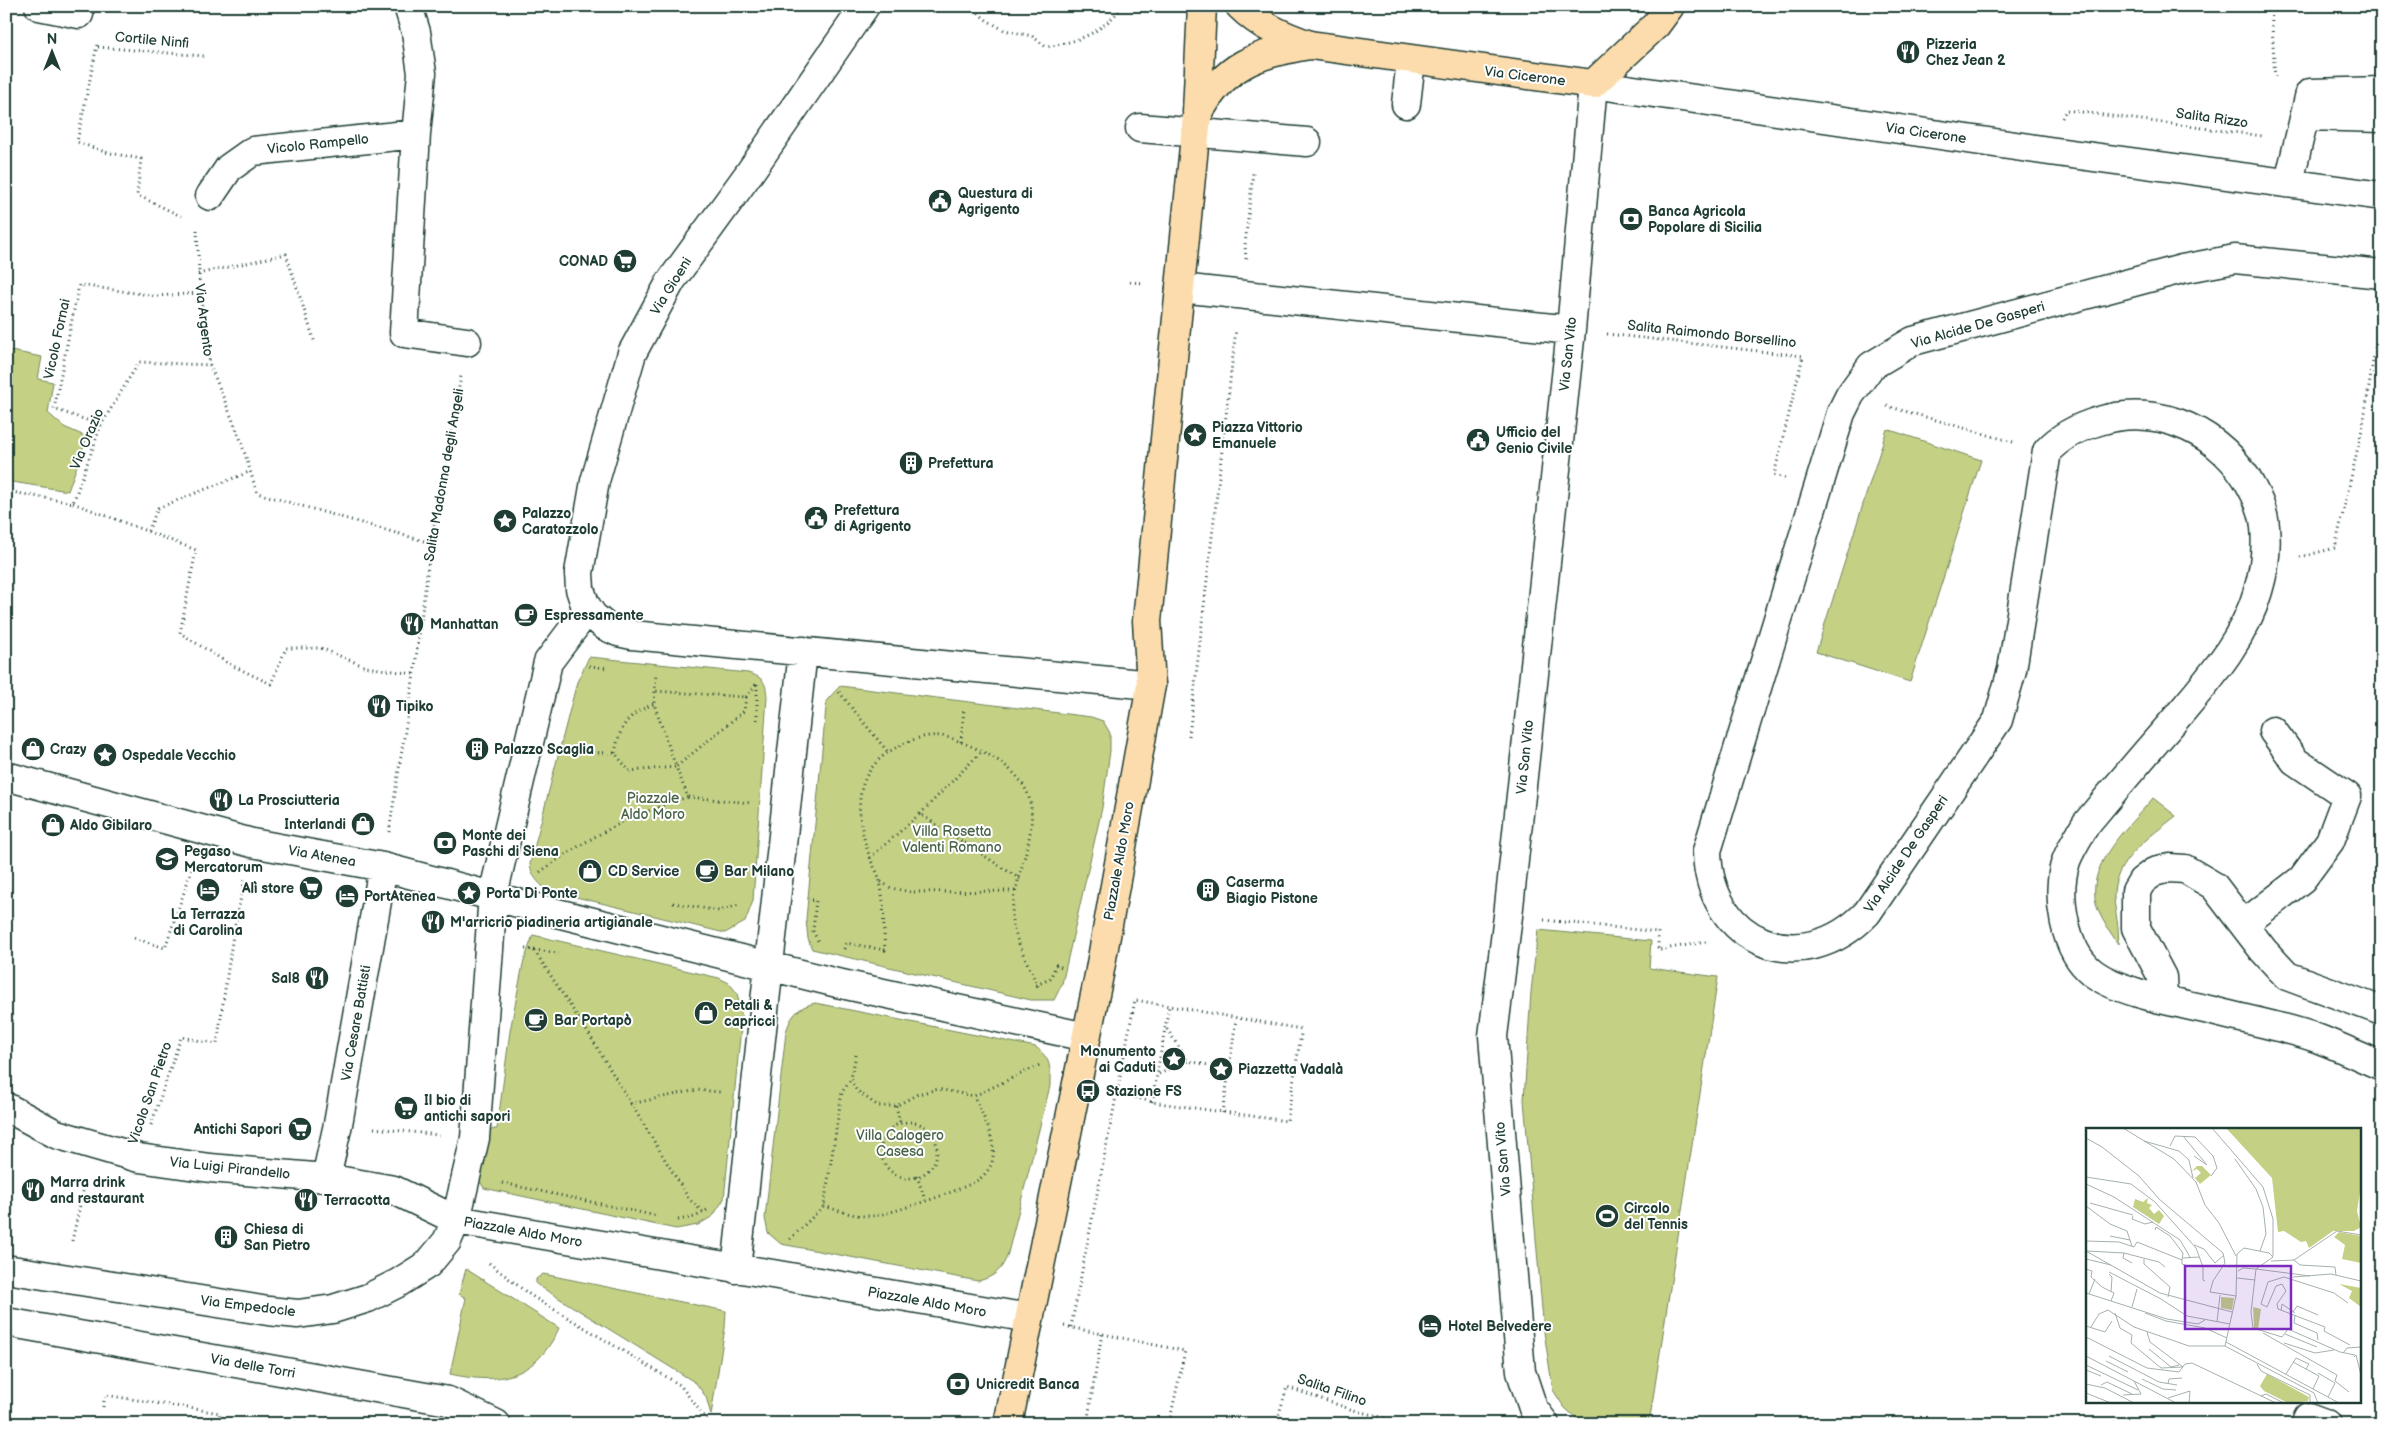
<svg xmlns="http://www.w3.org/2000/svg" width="2388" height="1430" font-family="'Balsamiq Sans',sans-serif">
  <rect width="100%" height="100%" fill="#fff"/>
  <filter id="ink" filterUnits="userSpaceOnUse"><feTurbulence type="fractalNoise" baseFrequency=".02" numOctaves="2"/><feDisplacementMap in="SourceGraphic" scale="10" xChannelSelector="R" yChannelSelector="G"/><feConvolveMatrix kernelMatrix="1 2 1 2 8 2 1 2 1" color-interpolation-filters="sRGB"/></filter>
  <g filter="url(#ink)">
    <path fill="#c4d185" stroke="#72875c" d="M6,350L42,357L38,379L53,382L48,413L64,427L87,437L68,491L6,481Z
      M1887,429L1981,460L1910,682L1816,652Z
      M589,657L748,673C763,677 766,682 767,697L753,901L745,922L725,933L547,890C538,883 531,875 530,864L577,682Z
      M840,686L1091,717L1103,721L1110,733V751L1102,808L1062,984L1054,1000H1031L812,949L808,939L806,919L826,708L827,700Z
      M2153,798L2176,816C2151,836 2112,861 2114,898C2115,913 2120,928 2118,944C2111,933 2103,922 2098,910C2082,866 2127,829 2153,798Z
      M1538,930L1651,941L1649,968L1718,977L1649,1424H1586L1577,1419L1564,1407L1553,1390L1544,1332L1524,1100L1531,992Z
      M533,935L719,978L729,983L737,993L742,1017L724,1199L713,1216L698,1225L676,1229L484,1188L479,1180L482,1130L497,1129L510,1031L523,964Z
      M815,1003L1036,1047C1052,1061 1050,1066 1050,1086L1008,1253C1003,1269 995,1277 978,1281L781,1244L768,1233L765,1218L786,1032C791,1015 798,1007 815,1003Z
      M466,1269L559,1328C536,1378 500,1385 450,1374L466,1298L459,1294Z
      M543,1274L726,1311L725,1328L711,1415L706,1397L696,1383L536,1284V1279Z"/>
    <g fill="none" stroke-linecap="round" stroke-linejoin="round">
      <g stroke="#1f3d34" stroke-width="31">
        <path id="minor" d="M39,6L79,14
          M408,6L416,32L422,73L416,134L404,333L467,342
          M865,6L750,172L671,281L632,353L595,481L579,573L580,589L585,604L593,616L605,626L618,632L632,635L1151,685
          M1406,104L1411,60
          M2305,116L2382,118
          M1140,128L1307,142
          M2289,182L2310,93L2382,91
          M210,196L229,168L253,151L416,134
          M2382,274L2235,259L2182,269L1913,341L1871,366L1850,395L1841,413L1707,851C1709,944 1802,980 1867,913L1998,720L2012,670L2047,451C2061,436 2079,427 2099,421C2158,402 2224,433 2252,488C2258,499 2264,514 2265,527C2267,547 2264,571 2258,591C2243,643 2206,682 2172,723C2143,756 2114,790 2086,824C2079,836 2071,848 2066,861C2055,894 2064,951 2093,973C2120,993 2176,1002 2209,1010C2245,1020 2284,1026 2319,1039C2340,1047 2361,1057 2382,1066
          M1180,288L1571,330
          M6,776L252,843L383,867L529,906L837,983L1086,1037
          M2244,924L2302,879L2330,841L2347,796L2295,761L2273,731
          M2163,998L2162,977L2136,928V891L2142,881L2154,872L2169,868L2185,869L2214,886L2263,950L2287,976L2382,1011
          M6,1107L56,1134L139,1158L210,1168L326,1178L394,1190L456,1220L1029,1318
          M326,1178L338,1124L383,867
          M6,1269L268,1311L298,1314L333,1309L368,1298L398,1283L428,1264L447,1241L456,1220L475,1138L493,895L548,662L588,609
          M736,1269L803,651
          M6,1322L448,1401L496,1424
          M1545,1424L1533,1408L1521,1372L1493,1036L1508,916L1571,330L1593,84L2049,151L2382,196
          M2305,1424L2308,1417L2327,1424"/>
      </g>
      <g stroke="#1f3d34" stroke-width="31">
        <path id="major" d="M1240,6C1260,26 1284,36 1310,45
          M1197,112L1202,6
          M1008,1424L1099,975L1151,685L1147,621L1197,116C1224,64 1256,54 1310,45L1593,84L1656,25L1670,6"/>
      </g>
      <path stroke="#1f3d34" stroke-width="3" stroke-dasharray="1 4" stroke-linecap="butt" d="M971,6L985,19L1004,30L1032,36L1046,47C1080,41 1100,34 1123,6
        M2271,6L2275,80
        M97,45L77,142L105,152L141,159L137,195L181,216
        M98,47L204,56
        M2062,118L2066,110L2263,136
        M197,230L200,293L210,365L240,438L257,493L431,543
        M1246,259L1245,245L1253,173
        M198,274L286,254L315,343
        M1130,282L1144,283
        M1607,334L1803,356L1774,475L1785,478
        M1887,406L2013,442
        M101,425L54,409L79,285L157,296L200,293
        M6,491L73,503L101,425L139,362L210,365
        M73,503L196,550L180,633L231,665L271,684L286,648H321L366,667L414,674
        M148,531L158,508L249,472
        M2300,557L2335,548L2363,425L2381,310
        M589,666L608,668
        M839,692L887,751
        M746,697L757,683
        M757,720V684
        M1189,736L1236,329
        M961,742L964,709
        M563,752L615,753L629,771L676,767L654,704L656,674
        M615,753C620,725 628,714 654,704
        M688,797L752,803
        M920,814L982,751
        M389,832L414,674L431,543L461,376
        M870,858L920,814L1020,879
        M540,872C586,839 634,813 688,797L676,767L744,711L746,697L655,691
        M881,882L891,888L911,892L1017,891
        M812,900H816L813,931L818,941
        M673,903L719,911L739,905
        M1544,920L1658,932V950L1706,942
        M134,938L165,948L194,863
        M525,949L534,950L590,1036L689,1199L704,1213
        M844,949L846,943L885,950C883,928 885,904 880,882C879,874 873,866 870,858C854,812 851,769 901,745C919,736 937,732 956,740C982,750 1015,765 1027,792C1043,830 1011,880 1012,919C1013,936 1032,972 1039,989
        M534,950L559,953
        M1036,985L1050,979L1056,965L1064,968
        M1167,1029L1188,1061
        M856,1055L851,1078L856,1090L878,1106H896L918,1094L938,1089L974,1096L1040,1065
        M1159,1074L1188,1061L1229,1069
        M1116,1092L1152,1102L1287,1121L1301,1034
        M1152,1102L1169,1006
        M630,1104L697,1090L720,1092
        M896,1106L900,1122
        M1223,1113L1236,1019
        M881 1150a28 28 0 1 1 56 0a28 28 0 1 1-56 0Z
        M151,1125L181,1037L217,1044L233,935L245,878
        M374,1128L439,1135
        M917,1176L925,1200
        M502,1183L657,1216
        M824,1206C840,1211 855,1217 872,1216C888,1215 965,1189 978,1180C984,1176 990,1169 992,1162C998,1141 982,1115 974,1096
        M678,1220L695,1217L707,1210
        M790,1239L824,1206L842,1092L851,1079
        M72,1241L86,1178
        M489,1263L530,1295L680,1385L710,1424
        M1064,1326L1185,1351L1169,1424
        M1071,1327L1135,1000L1301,1029
        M103,1407L105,1395L220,1413L218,1424
        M1087,1424L1102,1333
        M1276,1424L1287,1387L1350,1409L1407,1424"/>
      <use href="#minor" stroke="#fff" stroke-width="28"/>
      <use href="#major" stroke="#fcdcac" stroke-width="28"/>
    </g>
  </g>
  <defs>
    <g id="restaurant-disc" transform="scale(1.25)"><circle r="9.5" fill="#1f3d34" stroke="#fff"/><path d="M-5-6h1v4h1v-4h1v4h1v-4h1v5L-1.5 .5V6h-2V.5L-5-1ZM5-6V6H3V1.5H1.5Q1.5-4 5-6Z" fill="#fff"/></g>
    <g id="civic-disc" transform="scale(1.25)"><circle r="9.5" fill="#1f3d34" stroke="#fff"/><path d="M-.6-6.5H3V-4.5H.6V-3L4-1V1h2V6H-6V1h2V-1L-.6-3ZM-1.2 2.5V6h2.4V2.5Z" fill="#fff"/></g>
    <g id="bank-disc" transform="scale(1.25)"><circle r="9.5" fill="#1f3d34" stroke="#fff"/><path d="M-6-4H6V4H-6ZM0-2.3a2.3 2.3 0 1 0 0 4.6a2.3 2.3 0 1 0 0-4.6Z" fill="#fff"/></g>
    <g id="supermarket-disc" transform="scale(1.25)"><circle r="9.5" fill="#1f3d34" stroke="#fff"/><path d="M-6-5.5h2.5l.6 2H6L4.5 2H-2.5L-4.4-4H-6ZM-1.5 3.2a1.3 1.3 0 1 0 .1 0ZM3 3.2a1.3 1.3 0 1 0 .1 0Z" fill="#fff"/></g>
    <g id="sight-disc" transform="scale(1.25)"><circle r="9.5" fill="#1f3d34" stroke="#fff"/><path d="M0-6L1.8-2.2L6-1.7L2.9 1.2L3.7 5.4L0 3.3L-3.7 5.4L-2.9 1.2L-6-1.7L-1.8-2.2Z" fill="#fff"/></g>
    <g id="building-disc" transform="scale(1.25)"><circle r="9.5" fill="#1f3d34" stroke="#fff"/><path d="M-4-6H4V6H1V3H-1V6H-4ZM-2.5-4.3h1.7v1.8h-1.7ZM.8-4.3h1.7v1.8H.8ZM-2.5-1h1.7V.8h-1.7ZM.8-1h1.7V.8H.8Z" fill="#fff"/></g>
    <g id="cafe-disc" transform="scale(1.25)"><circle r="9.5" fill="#1f3d34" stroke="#fff"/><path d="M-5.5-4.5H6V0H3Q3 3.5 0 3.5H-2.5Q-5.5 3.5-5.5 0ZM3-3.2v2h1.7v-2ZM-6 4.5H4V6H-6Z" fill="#fff"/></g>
    <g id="shop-disc" transform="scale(1.25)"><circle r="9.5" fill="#1f3d34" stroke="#fff"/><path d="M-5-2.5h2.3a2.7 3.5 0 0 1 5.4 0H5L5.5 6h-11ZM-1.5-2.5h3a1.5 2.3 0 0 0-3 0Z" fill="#fff"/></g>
    <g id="university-disc" transform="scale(1.25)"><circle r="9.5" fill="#1f3d34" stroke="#fff"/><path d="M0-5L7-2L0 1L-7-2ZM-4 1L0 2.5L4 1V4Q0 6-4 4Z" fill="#fff"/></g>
    <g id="hotel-disc" transform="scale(1.25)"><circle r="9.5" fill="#1f3d34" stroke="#fff"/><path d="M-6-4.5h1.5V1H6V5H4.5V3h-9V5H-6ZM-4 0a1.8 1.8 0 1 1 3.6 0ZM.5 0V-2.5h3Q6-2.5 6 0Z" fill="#fff"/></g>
    <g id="bus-disc" transform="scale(1.25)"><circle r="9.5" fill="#1f3d34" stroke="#fff"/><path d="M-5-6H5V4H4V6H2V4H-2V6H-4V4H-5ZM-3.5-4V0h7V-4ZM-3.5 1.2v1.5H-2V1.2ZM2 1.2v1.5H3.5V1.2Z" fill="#fff"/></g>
    <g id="stadium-disc" transform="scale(1.25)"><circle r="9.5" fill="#1f3d34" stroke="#fff"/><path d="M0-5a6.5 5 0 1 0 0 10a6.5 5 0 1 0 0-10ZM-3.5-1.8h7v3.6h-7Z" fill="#fff"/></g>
  </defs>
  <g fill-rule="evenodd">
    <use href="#restaurant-disc" x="1908" y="52"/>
    <use href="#civic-disc" x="940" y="201"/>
    <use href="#bank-disc" x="1631" y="219"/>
    <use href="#supermarket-disc" x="625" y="261"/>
    <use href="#sight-disc" x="1195" y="435"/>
    <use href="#civic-disc" x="1478" y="440"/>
    <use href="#building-disc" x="911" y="463"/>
    <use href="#civic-disc" x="816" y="518"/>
    <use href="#sight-disc" x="505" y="521"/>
    <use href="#cafe-disc" x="526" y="615"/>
    <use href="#restaurant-disc" x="412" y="624"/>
    <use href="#restaurant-disc" x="379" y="706"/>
    <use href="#shop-disc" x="33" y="749"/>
    <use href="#building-disc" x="477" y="749"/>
    <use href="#sight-disc" x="105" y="755"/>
    <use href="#restaurant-disc" x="221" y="800"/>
    <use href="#shop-disc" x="363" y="824"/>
    <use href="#shop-disc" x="53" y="825"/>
    <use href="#bank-disc" x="445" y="843"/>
    <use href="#university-disc" x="167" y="859"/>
    <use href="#shop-disc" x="590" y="871"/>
    <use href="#cafe-disc" x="707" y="871"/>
    <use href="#supermarket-disc" x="311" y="888"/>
    <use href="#hotel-disc" x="208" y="890"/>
    <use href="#building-disc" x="1208" y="890"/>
    <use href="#sight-disc" x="469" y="893"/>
    <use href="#hotel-disc" x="347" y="896"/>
    <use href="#restaurant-disc" x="433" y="922"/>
    <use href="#restaurant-disc" x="317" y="978"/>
    <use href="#shop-disc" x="706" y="1013"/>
    <use href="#cafe-disc" x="536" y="1020"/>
    <use href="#sight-disc" x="1174" y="1059"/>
    <use href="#sight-disc" x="1221" y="1069"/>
    <use href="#bus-disc" x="1088" y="1091"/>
    <use href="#supermarket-disc" x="406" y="1108"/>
    <use href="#supermarket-disc" x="300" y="1129"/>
    <use href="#restaurant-disc" x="33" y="1190"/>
    <use href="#restaurant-disc" x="306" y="1200"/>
    <use href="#stadium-disc" x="1607" y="1216"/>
    <use href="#building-disc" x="226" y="1237"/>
    <use href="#hotel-disc" x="1430" y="1326"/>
    <use href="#bank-disc" x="958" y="1384"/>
  </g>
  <g text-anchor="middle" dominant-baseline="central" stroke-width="4" stroke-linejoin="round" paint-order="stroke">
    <g font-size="14" fill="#1f3d34" stroke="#fff">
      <text transform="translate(152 40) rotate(5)">Cortile Ninfi</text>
      <text transform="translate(1525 76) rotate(7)">Via Cicerone</text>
      <text transform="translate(2212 118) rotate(8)">Salita Rizzo</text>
      <text transform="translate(1926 133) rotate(8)">Via Cicerone</text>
      <text transform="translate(318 144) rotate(-6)">Vicolo Rampello</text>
      <text transform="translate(671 286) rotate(-58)">Via Gioeni</text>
      <text transform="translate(204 320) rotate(83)">Via Argento</text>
      <text transform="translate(1978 325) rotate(-16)">Via Alcide De Gasperi</text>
      <text transform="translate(1712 334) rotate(6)">Salita Raimondo Borsellino</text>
      <text transform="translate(57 339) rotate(-78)">Vicolo Fornai</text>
      <text transform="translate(1568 354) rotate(-84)">Via San Vito</text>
      <text transform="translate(87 439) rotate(-67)">Via Orazio</text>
      <text transform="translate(444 475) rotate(-80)">Salita Madonna degli Angeli</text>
      <text transform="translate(1525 757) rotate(-84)">Via San Vito</text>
      <text transform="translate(1906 854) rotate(-56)">Via Alcide De Gasperi</text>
      <text transform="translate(322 856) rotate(10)">Via Atenea</text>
      <text transform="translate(1119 861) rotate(-80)">Piazzale Aldo Moro</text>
      <text transform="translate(356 1023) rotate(-80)">Via Cesare Battisti</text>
      <text transform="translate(150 1093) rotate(-71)">Vicolo San Pietro</text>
      <text transform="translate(1503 1159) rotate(-95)">Via San Vito</text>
      <text transform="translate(230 1168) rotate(6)">Via Luigi Pirandello</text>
      <text transform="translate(523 1232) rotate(10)">Piazzale Aldo Moro</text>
      <text transform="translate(927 1302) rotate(10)">Piazzale Aldo Moro</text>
      <text transform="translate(248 1306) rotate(7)">Via Empedocle</text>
      <text transform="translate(253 1366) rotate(10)">Via delle Torri</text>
      <text transform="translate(1332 1390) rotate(19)">Salita Filino</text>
    </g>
    <g font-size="14" font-weight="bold" fill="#1f3d34" stroke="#fff" text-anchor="start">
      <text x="1926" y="44">Pizzeria<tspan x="1926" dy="16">Chez Jean 2</tspan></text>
      <text x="958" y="193">Questura di<tspan x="958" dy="16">Agrigento</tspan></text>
      <text x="1648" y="211">Banca Agricola<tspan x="1648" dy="16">Popolare di Sicilia</tspan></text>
      <text x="608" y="261" text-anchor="end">CONAD</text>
      <text x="1212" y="427">Piazza Vittorio<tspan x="1212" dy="16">Emanuele</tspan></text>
      <text x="1496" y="432">Ufficio del<tspan x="1496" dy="16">Genio Civile</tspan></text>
      <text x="928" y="463">Prefettura</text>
      <text x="834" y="510">Prefettura<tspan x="834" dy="16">di Agrigento</tspan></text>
      <text x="522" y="513">Palazzo<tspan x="522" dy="16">Caratozzolo</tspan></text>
      <text x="544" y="615">Espressamente</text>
      <text x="430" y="624">Manhattan</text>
      <text x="396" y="706">Tipiko</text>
      <text x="50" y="749">Crazy</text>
      <text x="494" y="749">Palazzo Scaglia</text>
      <text x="122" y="755">Ospedale Vecchio</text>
      <text x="238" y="800">La Prosciutteria</text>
      <text x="346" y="824" text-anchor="end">Interlandi</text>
      <text x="70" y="825">Aldo Gibilaro</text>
      <text x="462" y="835">Monte dei<tspan x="462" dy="16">Paschi di Siena</tspan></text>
      <text x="184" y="851">Pegaso<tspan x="184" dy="16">Mercatorum</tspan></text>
      <text x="608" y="871">CD Service</text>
      <text x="724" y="871">Bar Milano</text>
      <text x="1226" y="882">Caserma<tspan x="1226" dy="16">Biagio Pistone</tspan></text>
      <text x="294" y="888" text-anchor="end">Alì store</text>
      <text x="486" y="893">Porta Di Ponte</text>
      <text x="364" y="896">PortAtenea</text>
      <text x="208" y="914" text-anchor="middle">La Terrazza<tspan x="208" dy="16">di Carolina</tspan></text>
      <text x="450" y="922">M'arricrio piadineria artigianale</text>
      <text x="300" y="978" text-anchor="end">Sal8</text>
      <text x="724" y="1005">Petali &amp;<tspan x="724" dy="16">capricci</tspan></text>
      <text x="554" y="1020">Bar Portapò</text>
      <text x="1156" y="1051" text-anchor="end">Monumento<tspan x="1156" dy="16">ai Caduti</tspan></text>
      <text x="1238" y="1069">Piazzetta Vadalà</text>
      <text x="1106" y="1091">Stazione FS</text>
      <text x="424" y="1100">Il bio di<tspan x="424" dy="16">antichi sapori</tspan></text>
      <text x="282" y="1129" text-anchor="end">Antichi Sapori</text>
      <text x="50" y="1182">Marra drink<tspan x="50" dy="16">and restaurant</tspan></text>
      <text x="324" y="1200">Terracotta</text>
      <text x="1624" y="1208">Circolo<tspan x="1624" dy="16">del Tennis</tspan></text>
      <text x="244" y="1229">Chiesa di<tspan x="244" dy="16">San Pietro</tspan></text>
      <text x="1448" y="1326">Hotel Belvedere</text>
      <text x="976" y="1384">Unicredit Banca</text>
    </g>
    <g font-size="14" fill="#486248" stroke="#fff">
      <text x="653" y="798">Piazzale<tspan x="653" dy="16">Aldo Moro</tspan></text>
      <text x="952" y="831">Villa Rosetta<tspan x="952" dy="16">Valenti Romano</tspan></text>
      <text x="900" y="1135">Villa Calogero<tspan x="900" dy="16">Casesa</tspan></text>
    </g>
  </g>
  <g transform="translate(2086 1128)">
    <rect width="275" height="275" fill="#fff"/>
    <path d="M140,0H275V57L271,83L275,99L268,103H247L223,120L220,113L215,114L198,103L192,104L186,50ZM111,38H116L125,47L114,56L109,50L115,45L111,41L106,43ZM62,70L61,75L66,77L63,80L68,86L73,82L78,88L73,96L47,79L49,71L57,74ZM253,104L275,108V135L256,131L259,117L248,109ZM253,156L275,160V179L263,170L266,163ZM135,169L148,170L146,182L135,180ZM167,179L175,181L172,202L168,200ZM181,246L223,269L222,273L202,275L178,263L174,258Z" fill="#c4d185"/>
    <path fill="none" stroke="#a5b1ae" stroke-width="1" d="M37,0L88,31L110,54L119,77L133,95L150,128M126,0L177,59L187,91V128M97,8L121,37M0,10L16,19L53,48L73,71L137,125L139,135L127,153L124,164L150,168M58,13L93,23L103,32L107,50M84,18L89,8L109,9L127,28L131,40L125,48M108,28L121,37M149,31L170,61L177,79L180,106L174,123M0,49L45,56L69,74L110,120L117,139V152L119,153M0,56L28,69L94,112L104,129M4,75L47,87M0,78L24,96L41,103L46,118M47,88L46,91L59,96L67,94M69,102L70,99L84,108L97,125L96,132M24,108L44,112M0,113L33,114L48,119L51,114L96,132V136L102,138M108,117L118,121L129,135L138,127M0,123L74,165L146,184M1,123L38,125L73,134L79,139M38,125L37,130L46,135M187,129L183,125L158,120L151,126L150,168L139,218L228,265L232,275M97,130L113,129M0,131L25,137M58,131V136L84,159L82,169M208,132L214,137L249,139L250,147M185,133L208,132L251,103L275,107M0,141L6,143L5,149L16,159L28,165L25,173M152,143L157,140L170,141L187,129M23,144L75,171L101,188L144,196M23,146L26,149L25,164M224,148L170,141L165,184L167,200L196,209L202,201L254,224L269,227M207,149L245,146L275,153M151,150L169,152M0,165L81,191L112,196L119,192M3,166L9,151M262,175L248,165L198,149L182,154L175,176L181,179L190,158L196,156L200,163L191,176L192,181L239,199L238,203L264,217M46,179L51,161M195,182L196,176L209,185M207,184L211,178L232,187M29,185L34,200L46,207L45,215L75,240L97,239M59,185L80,193L119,200L141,210M209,187L208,195L231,205L232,212M131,194L134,167M0,198L19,204L26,193M5,199L13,186L22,182L48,199L103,218H139M61,204L64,214L97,239M177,205L251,247L249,253L263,264M199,206L231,219M0,209L61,240L93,244L99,236L106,235L190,275M140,214L253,275M198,215L229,225L248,222M63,221L85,239L93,237M257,225L261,220L275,219M0,228L90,275M23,228L73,254L91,257M268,229L270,227L275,247M20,233L42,244M207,234L233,248L227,261M171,236L175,243L224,267V275M0,237L52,262M0,242L15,248M232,245L249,255L242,269M200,246L210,230L223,236L220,241M56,251L77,261L90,262M0,256L19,260L48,275M82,256L83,251L96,250M15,257L21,254L46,266M0,265L25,275M37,267L55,266L48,253M175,268L180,266L198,275M82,270L104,263L103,275"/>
    <path fill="#7b2cbf" fill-opacity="0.15" stroke="#7b2cbf" stroke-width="2.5" d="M99,138H205V201H99Z"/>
    <rect width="275" height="275" fill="none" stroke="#1f3d34" stroke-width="2.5"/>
  </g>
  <rect width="2388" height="1430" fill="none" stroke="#fff" stroke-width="25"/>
  <rect x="12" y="12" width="2363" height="1405" fill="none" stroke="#1f3d34" stroke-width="2" filter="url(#ink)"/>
  <g transform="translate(52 52)" stroke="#ffffff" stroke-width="4" paint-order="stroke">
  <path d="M0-4L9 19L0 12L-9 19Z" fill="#1f3d34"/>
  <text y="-8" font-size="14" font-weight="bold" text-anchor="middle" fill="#1f3d34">N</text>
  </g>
</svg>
